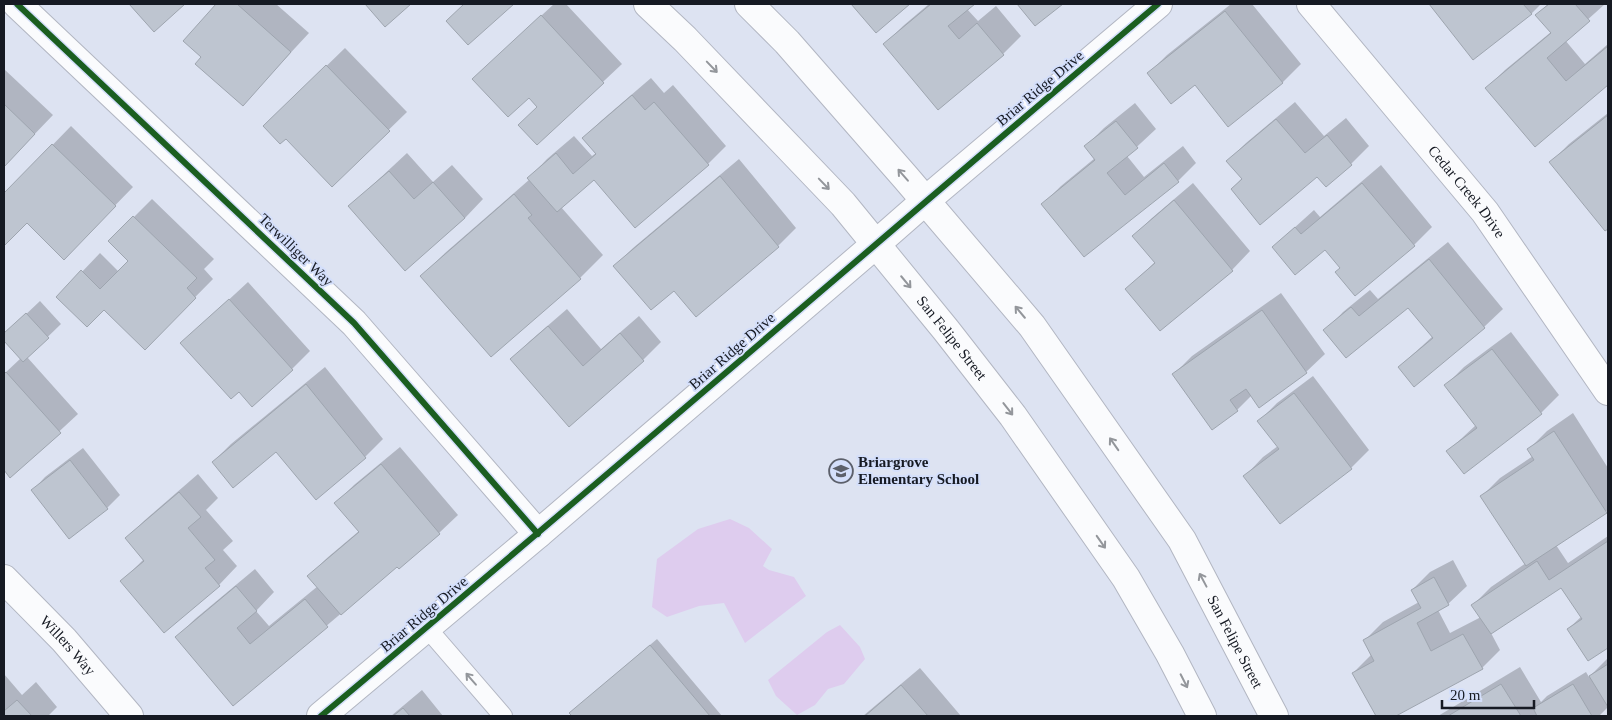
<svg xmlns="http://www.w3.org/2000/svg" width="1612" height="720" font-family="'Times New Roman',serif">
  <rect width="100%" height="100%" fill="#dde3f2"/>
  <path fill="#deccee" d="M730,519L749,528L772,549L763,566L769,570L794,577L806,596L745,643L724,603L699,606L667,617L652,607L657,559L698,529Z
    M840,625L860,647L865,659L844,684L828,689L815,705L797,715L776,696L768,680L827,632Z"/>
  <path fill="#0003" d="M130,4H184L154,30Z
    M218,4H276L309,33L243,104L203,57L185,41Z
    M554,4H566L622,64L538,143V107L492,61Z
    M853,4H908L876,31Z
    M929,4H973L967,9L978,21L996,6L1021,36L1003,54L885,44L903,26Z
    M1231,4H1252L1301,64L1283,82L1228,125L1195,84L1149,73L1167,55Z
    M1431,4H1541L1531,14L1473,58Z
    M1548,4H1605L1565,40L1585,64L1608,44V84L1536,145L1487,88L1505,70L1551,32L1537,15Z
    M345,48L407,112L332,185L283,108Z
    M4,69L53,115L4,166Z
    M651,78L664,93L673,85L726,146L708,164L594,178L561,207L603,255L580,278L422,276L445,253L530,179L529,178L547,159L574,136L592,156L596,153L583,138L602,120Z
    M1295,102L1324,136L1346,118L1369,146L1351,164L1317,176L1232,189L1242,178L1228,161L1246,143Z
    M1135,103L1156,129L1127,156L1144,177L1183,146L1196,163L1178,181L1084,256L1043,204L1061,186L1095,158L1086,146L1104,128Z
    M1608,113V227L1605,229L1551,162L1569,144Z
    M71,126L133,187L64,258L27,221L4,244V195Z
    M407,153L433,182L452,165L483,199L465,218L406,269L350,206Z
    M739,159L796,228L778,246L674,290L615,266L633,248Z
    M1381,165L1432,227L1414,245L1342,267L1325,248L1273,247L1314,210L1320,217Z
    M1193,183L1250,251L1232,270L1127,289L1155,262L1134,236L1152,218Z
    M152,199L214,259L204,269L213,279L145,348L104,308L58,297L100,253L119,272L130,261L110,241Z
    M1448,242L1503,309L1484,327L1399,367L1433,336L1408,306L1325,331L1343,312L1370,290L1378,299Z
    M248,282L310,351L292,369L239,390L182,343Z
    M1281,293L1325,354L1306,372L1259,406L1252,395L1237,410L1212,428L1174,374L1192,356Z
    M40,301L61,324L27,357L78,414L11,476L4,468V374L21,358L4,340V335Z
    M567,309L601,349L639,316L661,342L643,360L569,425L512,359L530,341Z
    M1511,332L1559,395L1541,413L1448,451L1476,425L1446,385L1464,367Z
    M325,367L383,439L365,457L316,498L277,450L213,462L231,444Z
    M1313,376L1369,450L1351,468L1245,476L1263,457L1278,446L1259,421L1277,403Z
    M1573,413L1608,468V510L1556,545L1568,563L1608,536V647L1589,659L1568,629L1582,616L1562,586L1491,633L1500,650L1482,668L1394,716H1377L1353,673L1372,654L1365,640L1383,622L1419,602L1412,590L1430,572L1453,560L1467,586L1448,604L1438,610L1450,633L1481,617L1473,605L1491,587L1526,563L1482,496L1500,478L1533,456L1529,449L1547,431Z
    M400,447L458,515L439,533L397,566L233,705L177,637L195,619L255,569L274,592L256,611L269,626L318,586L309,576L327,558L359,531L336,503L354,485Z
    M83,448L120,495L107,508L33,490L45,477Z
    M198,474L218,498L206,510L233,541L223,550L237,566L219,585L122,581L144,559L127,538L145,520Z
    M657,639L722,716H573L571,713L577,707Z
    M1608,658V707L1599,716H1438L1520,667L1541,702L1547,696L1586,672L1589,677Z
    M920,668L961,716H863Z
    M4,674L22,695L36,682L57,707L48,716H4Z
    M422,690L443,716H391Z"/>
  <path fill="#bec5d0" stroke="#9ea5af" d="M129,4H185L154,32Z
    M216,4H237L291,52L243,106L195,64L201,57L183,41Z
    M365,4H411L385,27Z
    M464,4H514L468,45L446,21Z
    M851,4H910L876,33Z
    M931,4H975L948,26L959,39L977,23L1004,55L938,110L883,44Z
    M1017,4H1063L1035,26Z
    M1429,4H1523L1532,14L1473,60Z
    M1549,4H1575L1590,21L1547,58L1566,81L1608,46V85L1535,147L1485,88L1551,33L1535,15Z
    M1225,11L1283,83L1228,127L1195,85L1171,104L1147,73Z
    M541,15L604,83L537,145L518,125L537,107L529,98L508,117L472,79Z
    M326,65L390,131L332,187L286,139L280,144L263,126Z
    M632,95L645,110L654,102L709,165L635,228L594,180L557,212L527,178L556,153L573,174L596,154L582,138Z
    M4,104L35,134L4,167Z
    M1608,115V229L1605,231L1549,162Z
    M1276,119L1305,153L1327,135L1352,165L1326,187L1317,177L1260,225L1231,189L1242,179L1226,161Z
    M1116,121L1138,148L1107,173L1125,195L1164,163L1179,182L1084,257L1041,204L1095,160L1084,146Z
    M52,144L116,206L64,260L27,223L4,246V193Z
    M389,171L414,199L433,182L465,218L405,271L348,206Z
    M720,176L779,247L696,317L674,291L651,310L613,266Z
    M1362,183L1415,246L1355,296L1335,272L1340,268L1325,250L1295,275L1272,247L1295,227L1301,234Z
    M514,194L532,215L528,218L581,279L491,357L420,276Z
    M1174,200L1233,271L1160,331L1125,289L1155,263L1132,236Z
    M133,216L197,278L187,288L196,298L145,350L104,310L87,327L56,297L81,270L100,289L128,261L108,241Z
    M1429,259L1485,328L1414,387L1398,367L1433,338L1408,308L1346,358L1323,330L1351,307L1359,316Z
    M229,299L293,370L252,407L239,392L231,399L180,343Z
    M1262,310L1307,373L1259,408L1246,389L1230,400L1238,411L1212,430L1172,374Z
    M26,313L49,338L23,362L4,341V333Z
    M548,326L583,366L620,333L644,361L569,427L510,359Z
    M1492,349L1542,414L1464,474L1446,451L1477,428L1444,385Z
    M6,372L61,433L10,478L4,470V374Z
    M306,384L366,458L316,500L276,452L233,488L212,462Z
    M1294,393L1352,469L1280,524L1243,476L1279,449L1257,421Z
    M1554,431L1607,513L1526,566L1480,496L1534,460L1527,449Z
    M70,460L108,509L69,539L31,490Z
    M381,464L440,534L399,569L397,567L341,615L307,576L359,532L334,503Z
    M179,492L201,517L188,528L215,560L205,568L220,586L164,633L120,581L144,561L125,538Z
    M1608,541V648L1588,661L1567,629L1582,619L1561,588L1491,634L1471,605L1537,561L1549,580Z
    M1434,577L1449,605L1417,623L1431,651L1463,634L1483,669L1396,716H1376L1352,673L1374,661L1363,640L1421,608L1411,590Z
    M236,586L257,611L237,628L250,644L305,599L328,627L233,706L175,637Z
    M650,645L710,716H572L569,713Z
    M1608,664V707L1589,676Z
    M1501,684L1521,716H1448Z
    M1573,684L1592,716H1537L1533,708Z
    M901,685L928,716H865Z
    M17,700L32,716H4V711Z
    M403,708L410,716H393Z"/>
  <g fill="none" stroke-linecap="round" stroke-linejoin="round">
    <g stroke="#b2b6c2" stroke-width="20">
      <path id="lane" d="M427,628L503,716"/>
    </g>
    <g stroke="#b2b6c2" stroke-width="30">
      <g id="street">
        <path d="M17,4L354,323L538,534"/>
        <path id="s1" d="M1311,4L1485,212L1608,391"/>
        <path d="M925,201L1158,4"/>
        <path id="s2" d="M4,579L64,640L129,716"/>
        <path d="M321,716L538,534L876,244"/>
      </g>
    </g>
    <g stroke="#b2b6c2" stroke-width="30">
      <g id="secondary">
        <path id="s3" d="M648,4L685,39L843,204L946,330L1013,416L1126,578L1170,654L1202,716"/>
        <path id="s4" d="M749,4L787,42L906,178L1032,326L1182,540L1274,716"/>
        <path d="M876,244L925,201"/>
      </g>
    </g>
    <use href="#lane" stroke="#fafbfd" stroke-width="18"/>
    <use href="#street" stroke="#fafbfd" stroke-width="28"/>
    <use href="#secondary" stroke="#fafbfd" stroke-width="28"/>
    <g stroke="#d4dffb" stroke-width="9">
      <path id="cycleway" d="M17,4L354,323L538,534
        M321,716C602,481 878,241 1158,4"/>
    </g>
    <use href="#cycleway" stroke="#1b5e20" stroke-width="6"/>
  </g>
  <defs><path id="oneway-shaft" d="M-6 0H5M1.5-3L5.5 0L1.5 3" fill="none" stroke-width="1.6" stroke-linecap="round" stroke-linejoin="round" transform="scale(1.25)"/></defs>
  <g stroke="#93969b">
    <use href="#oneway-shaft" transform="translate(712 67) rotate(46)"/>
    <use href="#oneway-shaft" transform="translate(903 175) rotate(-131)"/>
    <use href="#oneway-shaft" transform="translate(824 184) rotate(46)"/>
    <use href="#oneway-shaft" transform="translate(906 282) rotate(50)"/>
    <use href="#oneway-shaft" transform="translate(1020 312) rotate(-130)"/>
    <use href="#oneway-shaft" transform="translate(1008 409) rotate(52)"/>
    <use href="#oneway-shaft" transform="translate(1114 444) rotate(-125)"/>
    <use href="#oneway-shaft" transform="translate(1101 542) rotate(55)"/>
    <use href="#oneway-shaft" transform="translate(1203 580) rotate(-118)"/>
    <use href="#oneway-shaft" transform="translate(471 679) rotate(-131)"/>
    <use href="#oneway-shaft" transform="translate(1184 681) rotate(63)"/>
  </g>
  <defs>
    <g id="school-ring" transform="scale(1.25)"><circle r="9.5" fill="#d4dffb" stroke="#5c606b" stroke-width="1.5"/><path d="M0-5L7-2L0 1L-7-2ZM-4 1L0 2.5L4 1V4Q0 6-4 4Z" fill="#5c606b"/></g>
  </defs>
  <g fill-rule="evenodd">
    <use href="#school-ring" x="841" y="471"/>
  </g>
  <g text-anchor="middle" dominant-baseline="central" stroke-width="4" stroke-linejoin="round" paint-order="stroke">
    <g font-size="15" fill="#161a23" stroke="#d4dffb">
      <text transform="translate(1040 88) rotate(-40)">Briar Ridge Drive</text>
      <text stroke="none"><textPath href="#s1" startOffset="244">Cedar Creek Drive</textPath></text>
      <text transform="translate(296 250) rotate(44)">Terwilliger Way</text>
      <text stroke="none"><textPath href="#s3" startOffset="452">San Felipe Street</textPath></text>
      <text transform="translate(732 351) rotate(-41)">Briar Ridge Drive</text>
      <text transform="translate(424 614) rotate(-40)">Briar Ridge Drive</text>
      <text stroke="none"><textPath href="#s4" startOffset="805">San Felipe Street</textPath></text>
      <text stroke="none"><textPath href="#s2" startOffset="92">Willers Way</textPath></text>
    </g>
    <g font-size="15" font-weight="bold" fill="#161a23" stroke="#d4dffb" text-anchor="start">
      <text x="858" y="462">Briargrove<tspan x="858" dy="17">Elementary School</tspan></text>
    </g>
  </g>
  <rect width="1612" height="720" fill="none" stroke="#161a23" stroke-width="10"/>
  <path d="M1442 700v8h92v-8" fill="none" stroke="#161a23" stroke-width="2.5"/>
  <text x="1450" y="700" font-size="15" fill="#161a23" stroke="#d4dffb" stroke-width="4" paint-order="stroke">20 m</text>
</svg>
